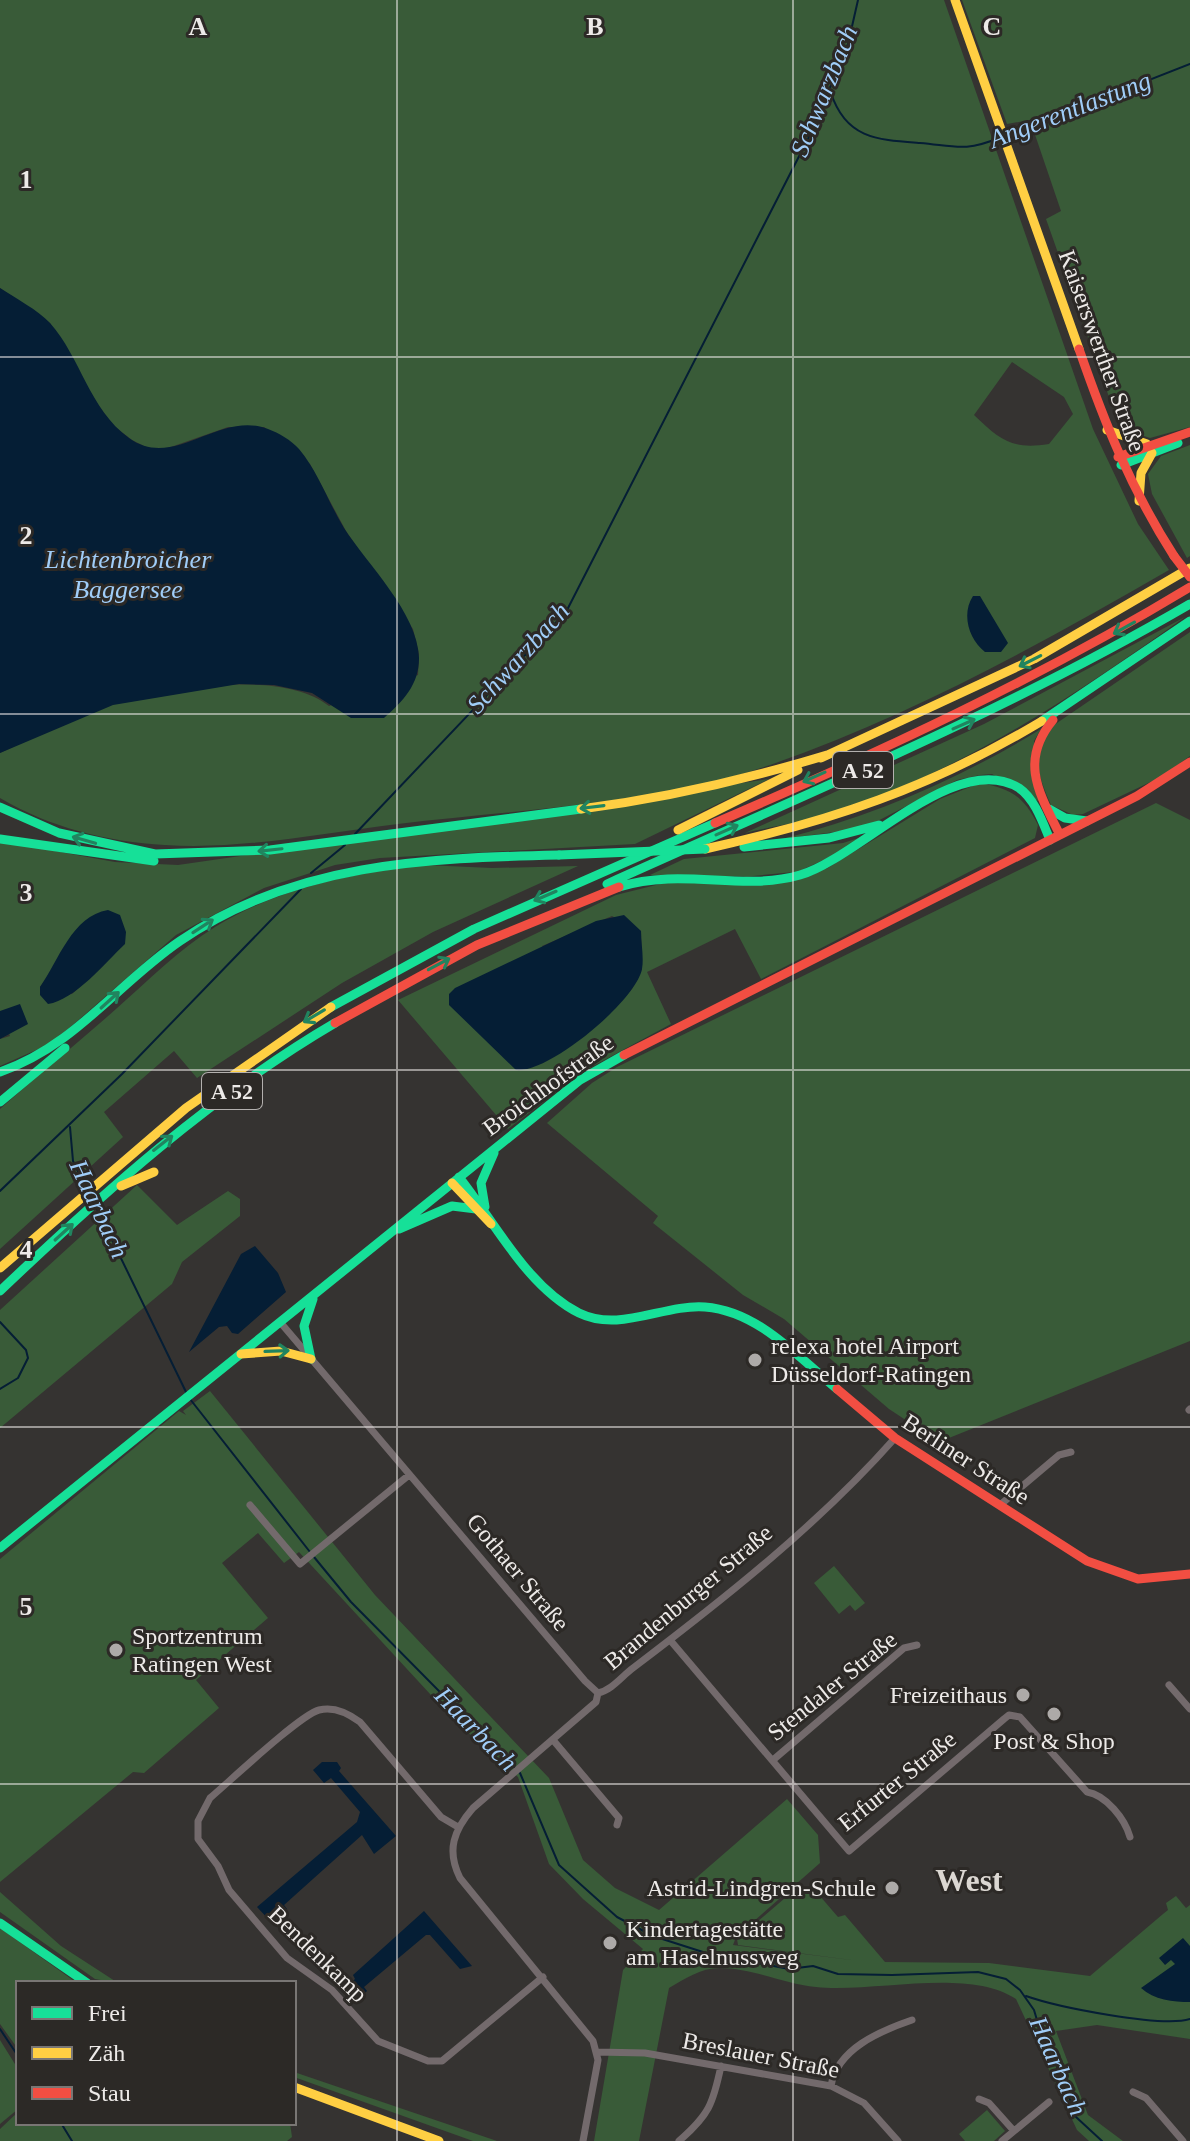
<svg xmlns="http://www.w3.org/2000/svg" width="1190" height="2141" font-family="Georgia,serif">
  <rect width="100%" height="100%" fill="#353331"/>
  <path fill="#395b38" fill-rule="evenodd" d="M0,0H944L1093,429L1138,524L1169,570C1041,644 910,716 770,765C658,804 516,810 398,824C322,833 242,850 165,845C107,842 49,827 0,798V753C37,736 75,715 114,704C171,689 281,668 329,706L418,675L419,654L413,629L346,531L310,464L264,427H228L168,448H148L132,440L114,426L98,405L50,323L0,288ZM1012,362L1064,397L1073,414L1049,444C1012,450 1000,440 974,415Z
    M962,0H1190V427L1150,438L1120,428L1046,219L1061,211L1030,120L1007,124Z
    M1190,445V556L1187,558L1152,494L1148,474L1161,456Z
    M1185,617C1075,695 963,771 834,812C805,822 774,826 745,833L984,724Z
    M1190,632V756L1161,777L1083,814L1073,815L1051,805C1037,773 1031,756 1054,725Z
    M1041,729L1034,741L1040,802L992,774L980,775L957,780L864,828L782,839C874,816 959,779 1041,729Z
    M769,779L635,844L380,858L335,865L264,888L176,935L52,1043L0,1066V1039L10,1036L0,1011V841L115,862L178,865ZM108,960L72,994L40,995V987L50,973Z
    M980,783C1012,789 1023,796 1038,825L1035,838L761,979L735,929L647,972L671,1024L584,1071L508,1129L398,1000L616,895L680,879L711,880L826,869L940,799ZM612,916L641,931L642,969L632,989L588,1033L542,946Z
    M1156,803L1190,820V1341L939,1442L889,1409L784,1319L743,1295L653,1223L658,1216L547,1123L592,1083L617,1067Z
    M868,835L841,852L786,877L650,875L684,859L843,843Z
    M425,865L492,868L578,866L433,932L342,983L197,1078L174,1051L104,1112L123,1137L0,1249V1109C38,1075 78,1043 116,1009C148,981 179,949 215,927C278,888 353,873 425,865Z
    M137,1185L177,1225L228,1191L240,1199V1216L182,1262L172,1284L0,1428V1310Z
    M210,1391L375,1595L549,1778L583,1860L615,1888L659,1910L787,1799L818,1835L820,1863L736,1937L733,1945L859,1961L738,1945L737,1939L799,1886L804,1891L813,1888L838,1917L845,1915L885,1962L989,1963L1090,1976L1163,1914L1168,1910L1166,1903L1176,1896L1186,1908L1190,1905V2039L1097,2025L1056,2031L1088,2115L1123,2141H1089L1077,2130L1016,1999C968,1967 874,1993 816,1987C784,1984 752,1968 720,1968C700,1968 685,1979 669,1988L639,2141H594L623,1970L643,1949L583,1899L549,1864L518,1777L454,1720L299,1552L284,1563L258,1533L222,1563L268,1618L196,1680L219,1708L144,1773L133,1772L0,1882V1559L179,1411L186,1415L183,1411Z
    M834,1566L865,1603L855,1611L850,1605L839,1614L814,1583Z
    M0,1892L61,1946L118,1983L95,1979L0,1912Z
    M0,1928L77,1983H18V2049L0,2024Z
    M0,2040L18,2069V2109L0,2124Z
    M294,2072L497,2141H473L294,2077Z
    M987,2110L1005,2131L994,2141H965L959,2134Z
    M18,2112V2123H290L292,2137L287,2141H0V2129Z"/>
  <path fill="#051e35" d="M0,288C15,298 38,310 50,323C81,358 89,409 129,438C174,471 219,410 268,429C279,433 291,440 299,449C319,473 328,502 344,528C367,564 418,613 419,658C419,685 403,701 384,718H351L312,693L274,685L239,684L113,705L0,753Z
    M973,596H980L1008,643L1001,652H985C969,640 961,614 973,596Z
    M108,910L120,915L126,932L125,944C105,963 75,1000 48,1004L40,995V987C59,960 72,916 108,910Z
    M624,915L641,931C641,943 644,957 642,969C636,1001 548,1074 516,1070L449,1005V994L455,988L596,921Z
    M20,1004L28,1024L0,1039V1011Z
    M255,1246L278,1273L286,1292L238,1334L232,1333L227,1326L219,1327L189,1352L241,1254Z
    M322,1762H337L341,1768L339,1771L396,1836L374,1854L362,1835L284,1905L287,1909L271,1922L257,1907L357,1822L360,1812L331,1778L324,1783L313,1770Z
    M424,1911L472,1966L460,1969L430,1935H426L364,1987L367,1991L356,2001L345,1988L355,1979L353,1975Z
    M1183,1938L1190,1946V2002C1173,2002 1154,2000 1141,1988L1175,1964L1171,1960L1165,1965L1159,1958Z"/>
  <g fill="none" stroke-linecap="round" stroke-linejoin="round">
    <path stroke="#051e35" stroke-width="2" d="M831,93C846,139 878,140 920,143C955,146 965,152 999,138
      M1009,135L1190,64
      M355,834L566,612L813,129L848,44L858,0
      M311,873L345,845
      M70,1127L73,1161L85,1186
      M0,1191L122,1074L301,889
      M97,1209L187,1394
      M0,1322L26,1350L28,1358L18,1378L0,1389
      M190,1399L310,1552
      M314,1557L351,1602L520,1773L559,1865L617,1917L653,1936L706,1953L789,1969L813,1966L838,1974L892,1975L978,1972L1006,1979L1020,1990L1034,2010L1045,2047L1060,2071L1076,2117L1102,2141
      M1026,1996C1057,2007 1162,2028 1190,2019
      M0,2029L18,2056
      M61,2123L72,2141"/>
    <path stroke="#736a6c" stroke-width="7" d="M280,1322L585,1681L598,1693
      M1189,1410L1190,1409
      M250,1505L300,1564L409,1475
      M1000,1505L1059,1455L1071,1452
      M670,1640L849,1851L1004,1719L1009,1715L1020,1717L1087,1792C1106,1795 1125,1819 1130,1837
      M1169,1685L1190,1709
      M553,1740L619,1818L617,1825
      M773,1760L904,1648L917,1645
      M458,1827L441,1817L360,1722C348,1713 334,1706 319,1710C300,1715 230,1781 210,1798L198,1821V1839L218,1866L229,1890L287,1958L332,1990L378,2041L428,2061H442L543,1977
      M597,2052L645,2053L831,2086L864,2103L898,2141
      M831,2086C837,2049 880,2031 912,2020
      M1133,2092L1146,2098L1183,2141
      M979,2099L989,2103L1014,2131
      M583,2141L598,2060L593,2041L460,1878C446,1850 454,1830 473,1808L596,1702L598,1693C612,1690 622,1676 633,1668C724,1599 819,1524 895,1438
      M679,2141C709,2115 713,2104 721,2066
      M1002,2141L1049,2102"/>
    <path stroke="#16e098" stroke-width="9" d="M1121,465L1178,443
      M1042,721L1190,621
      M0,807L59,833L155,854L270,850L581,809
      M1049,809L1065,818L1087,821
      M0,839L154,861
      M744,847L829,838L879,825
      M607,884C804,795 1003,713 1190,604
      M619,887C683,867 741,892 800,875C859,858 956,749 1019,788C1035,799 1043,823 1050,840
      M331,1007L474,929L715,823
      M0,1072C75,1046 117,984 180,941C293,863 426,858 559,855
      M0,1102L65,1048
      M459,1177C494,1221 527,1287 579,1313C620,1333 663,1304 705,1307C758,1311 798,1357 837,1389
      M485,1207L481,1183L494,1153
      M399,1229L452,1206L476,1209
      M0,1291C103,1193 212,1095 335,1023
      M311,1359L304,1326L313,1299
      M0,1548L580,1080L624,1055
      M0,1923L87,1983"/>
    <path stroke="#ffcf43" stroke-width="9" d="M955,0L1079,349
      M1107,430L1147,444
      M1139,501L1141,473L1152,453
      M821,758L1034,659L1190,568
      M581,809C666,798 745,780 827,755
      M678,830L798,770
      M705,849C832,821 930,788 1042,721
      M452,1183L491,1224
      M121,1186L154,1172
      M0,1268L186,1108L331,1007
      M241,1354L281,1351L311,1359
      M294,2087L439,2141"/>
    <path stroke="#f24e42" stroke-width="9" d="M1079,349C1105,424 1131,489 1174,556
      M1118,457L1190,432
      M1053,720C1019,761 1039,793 1060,835
      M715,823C878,753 1038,679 1190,587
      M335,1023L477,945L619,887
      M624,1055L1137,796L1190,762
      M837,1389L895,1438L1087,1561L1138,1579L1190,1574"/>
    <path stroke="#16e098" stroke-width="9" d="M559,855L705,849"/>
    <path stroke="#f24e42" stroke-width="9" d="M1174,556L1190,577"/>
  </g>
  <defs><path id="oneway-shaft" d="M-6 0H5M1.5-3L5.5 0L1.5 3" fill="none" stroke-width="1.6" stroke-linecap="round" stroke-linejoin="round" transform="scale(2)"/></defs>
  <g stroke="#21845f">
    <use href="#oneway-shaft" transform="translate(1124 628) rotate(151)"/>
    <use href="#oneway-shaft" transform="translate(1030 661) rotate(153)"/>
    <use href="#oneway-shaft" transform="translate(964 724) rotate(-24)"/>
    <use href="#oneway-shaft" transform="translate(814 777) rotate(156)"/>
    <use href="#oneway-shaft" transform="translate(592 807) rotate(173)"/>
    <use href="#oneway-shaft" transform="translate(727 830) rotate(-24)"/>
    <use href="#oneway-shaft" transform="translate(84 840) rotate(-164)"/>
    <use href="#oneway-shaft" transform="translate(270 850) rotate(174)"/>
    <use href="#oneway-shaft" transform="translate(545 896) rotate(157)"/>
    <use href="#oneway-shaft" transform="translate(203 926) rotate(-33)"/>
    <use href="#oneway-shaft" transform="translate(439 964) rotate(-28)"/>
    <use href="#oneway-shaft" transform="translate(110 1000) rotate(-42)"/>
    <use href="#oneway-shaft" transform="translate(314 1016) rotate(149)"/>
    <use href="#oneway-shaft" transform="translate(163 1143) rotate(-38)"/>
    <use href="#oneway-shaft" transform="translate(64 1232) rotate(-42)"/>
    <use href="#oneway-shaft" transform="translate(277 1351) rotate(-2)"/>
  </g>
  <path fill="none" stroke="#edeae8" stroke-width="2" stroke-opacity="0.55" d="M397,0V2141M793,0V2141M0,357H1190M0,714H1190M0,1070H1190M0,1427H1190M0,1784H1190"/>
  <g fill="#adaaa8" stroke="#2c2926" stroke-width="3">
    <circle cx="755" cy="1360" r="8"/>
    <circle cx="116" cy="1650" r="8"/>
    <circle cx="1023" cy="1695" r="8"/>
    <circle cx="1054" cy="1714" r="8"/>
    <circle cx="892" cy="1888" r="8"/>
    <circle cx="610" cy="1943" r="8"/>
  </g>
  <g text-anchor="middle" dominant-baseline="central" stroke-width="6" stroke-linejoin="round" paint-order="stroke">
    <g fill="#2c2926" stroke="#b3b0ae" stroke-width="2">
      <rect x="833" y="752" width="60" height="36" rx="6"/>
      <rect x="202" y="1073" width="60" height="36" rx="6"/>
    </g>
    <g font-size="22" font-weight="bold" fill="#edeae8">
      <text x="863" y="770">A 52</text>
      <text x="232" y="1091">A 52</text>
    </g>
    <g font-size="24" fill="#edeae8" stroke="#2c2926">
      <text transform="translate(1102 351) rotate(70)">Kaiserswerther Straße</text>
      <text transform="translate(548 1085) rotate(-36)">Broichhofstraße</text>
      <text transform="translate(966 1459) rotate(33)">Berliner Straße</text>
      <text transform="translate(518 1572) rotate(50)">Gothaer Straße</text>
      <text transform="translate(688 1597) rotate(-40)">Brandenburger Straße</text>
      <text transform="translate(832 1686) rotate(-39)">Stendaler Straße</text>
      <text transform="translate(897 1781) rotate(-39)">Erfurter Straße</text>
      <text transform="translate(318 1954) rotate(44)">Bendenkamp</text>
      <text transform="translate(761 2055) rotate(11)">Breslauer Straße</text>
    </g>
    <g font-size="24" fill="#edeae8" stroke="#2c2926" text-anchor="start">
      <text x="771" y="1346">relexa hotel Airport<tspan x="771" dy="28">Düsseldorf-Ratingen</tspan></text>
      <text x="132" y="1636">Sportzentrum<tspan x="132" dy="28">Ratingen West</tspan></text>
      <text x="1007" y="1695" text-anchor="end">Freizeithaus</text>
      <text x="1054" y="1741" text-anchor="middle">Post &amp; Shop</text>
      <text x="876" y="1888" text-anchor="end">Astrid-Lindgren-Schule</text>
      <text x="626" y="1929">Kindertagestätte<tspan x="626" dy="28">am Haselnussweg</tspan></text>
    </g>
    <g font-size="26" font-style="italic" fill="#a0cdf8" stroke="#2c2926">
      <text transform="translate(824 91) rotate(-68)">Schwarzbach</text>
      <text transform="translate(1070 110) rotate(-21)">Angerentlastung</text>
      <text x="128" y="559">Lichtenbroicher<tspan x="128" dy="30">Baggersee</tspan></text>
      <text transform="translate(518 658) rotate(-48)">Schwarzbach</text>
      <text transform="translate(99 1209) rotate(65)">Haarbach</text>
      <text transform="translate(476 1729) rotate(46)">Haarbach</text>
      <text transform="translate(1058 2066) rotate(66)">Haarbach</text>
    </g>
    <g font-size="32" font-weight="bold" fill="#dbd7d2" stroke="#2c2926">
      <text x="969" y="1880">West</text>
    </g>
  </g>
  <g font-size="26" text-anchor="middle" font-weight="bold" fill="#edeae8" stroke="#2c2926" stroke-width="6" stroke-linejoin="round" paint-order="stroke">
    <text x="198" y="35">A</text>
    <text x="595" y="35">B</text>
    <text x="992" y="35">C</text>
    <text x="26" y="188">1</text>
    <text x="26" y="544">2</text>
    <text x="26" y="901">3</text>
    <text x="26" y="1258">4</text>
    <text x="26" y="1615">5</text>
  </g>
  <rect x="16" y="1981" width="280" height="144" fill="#2c2926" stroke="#797674" stroke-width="2"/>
  <rect x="32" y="2007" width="40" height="12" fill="#16e098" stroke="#797674" stroke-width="2"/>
  <text x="88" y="2021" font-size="24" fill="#edeae8">Frei</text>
  <rect x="32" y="2047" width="40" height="12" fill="#ffcf43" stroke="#797674" stroke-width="2"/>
  <text x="88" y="2061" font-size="24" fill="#edeae8">Zäh</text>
  <rect x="32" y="2087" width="40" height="12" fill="#f24e42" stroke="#797674" stroke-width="2"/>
  <text x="88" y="2101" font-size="24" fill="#edeae8">Stau</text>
</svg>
